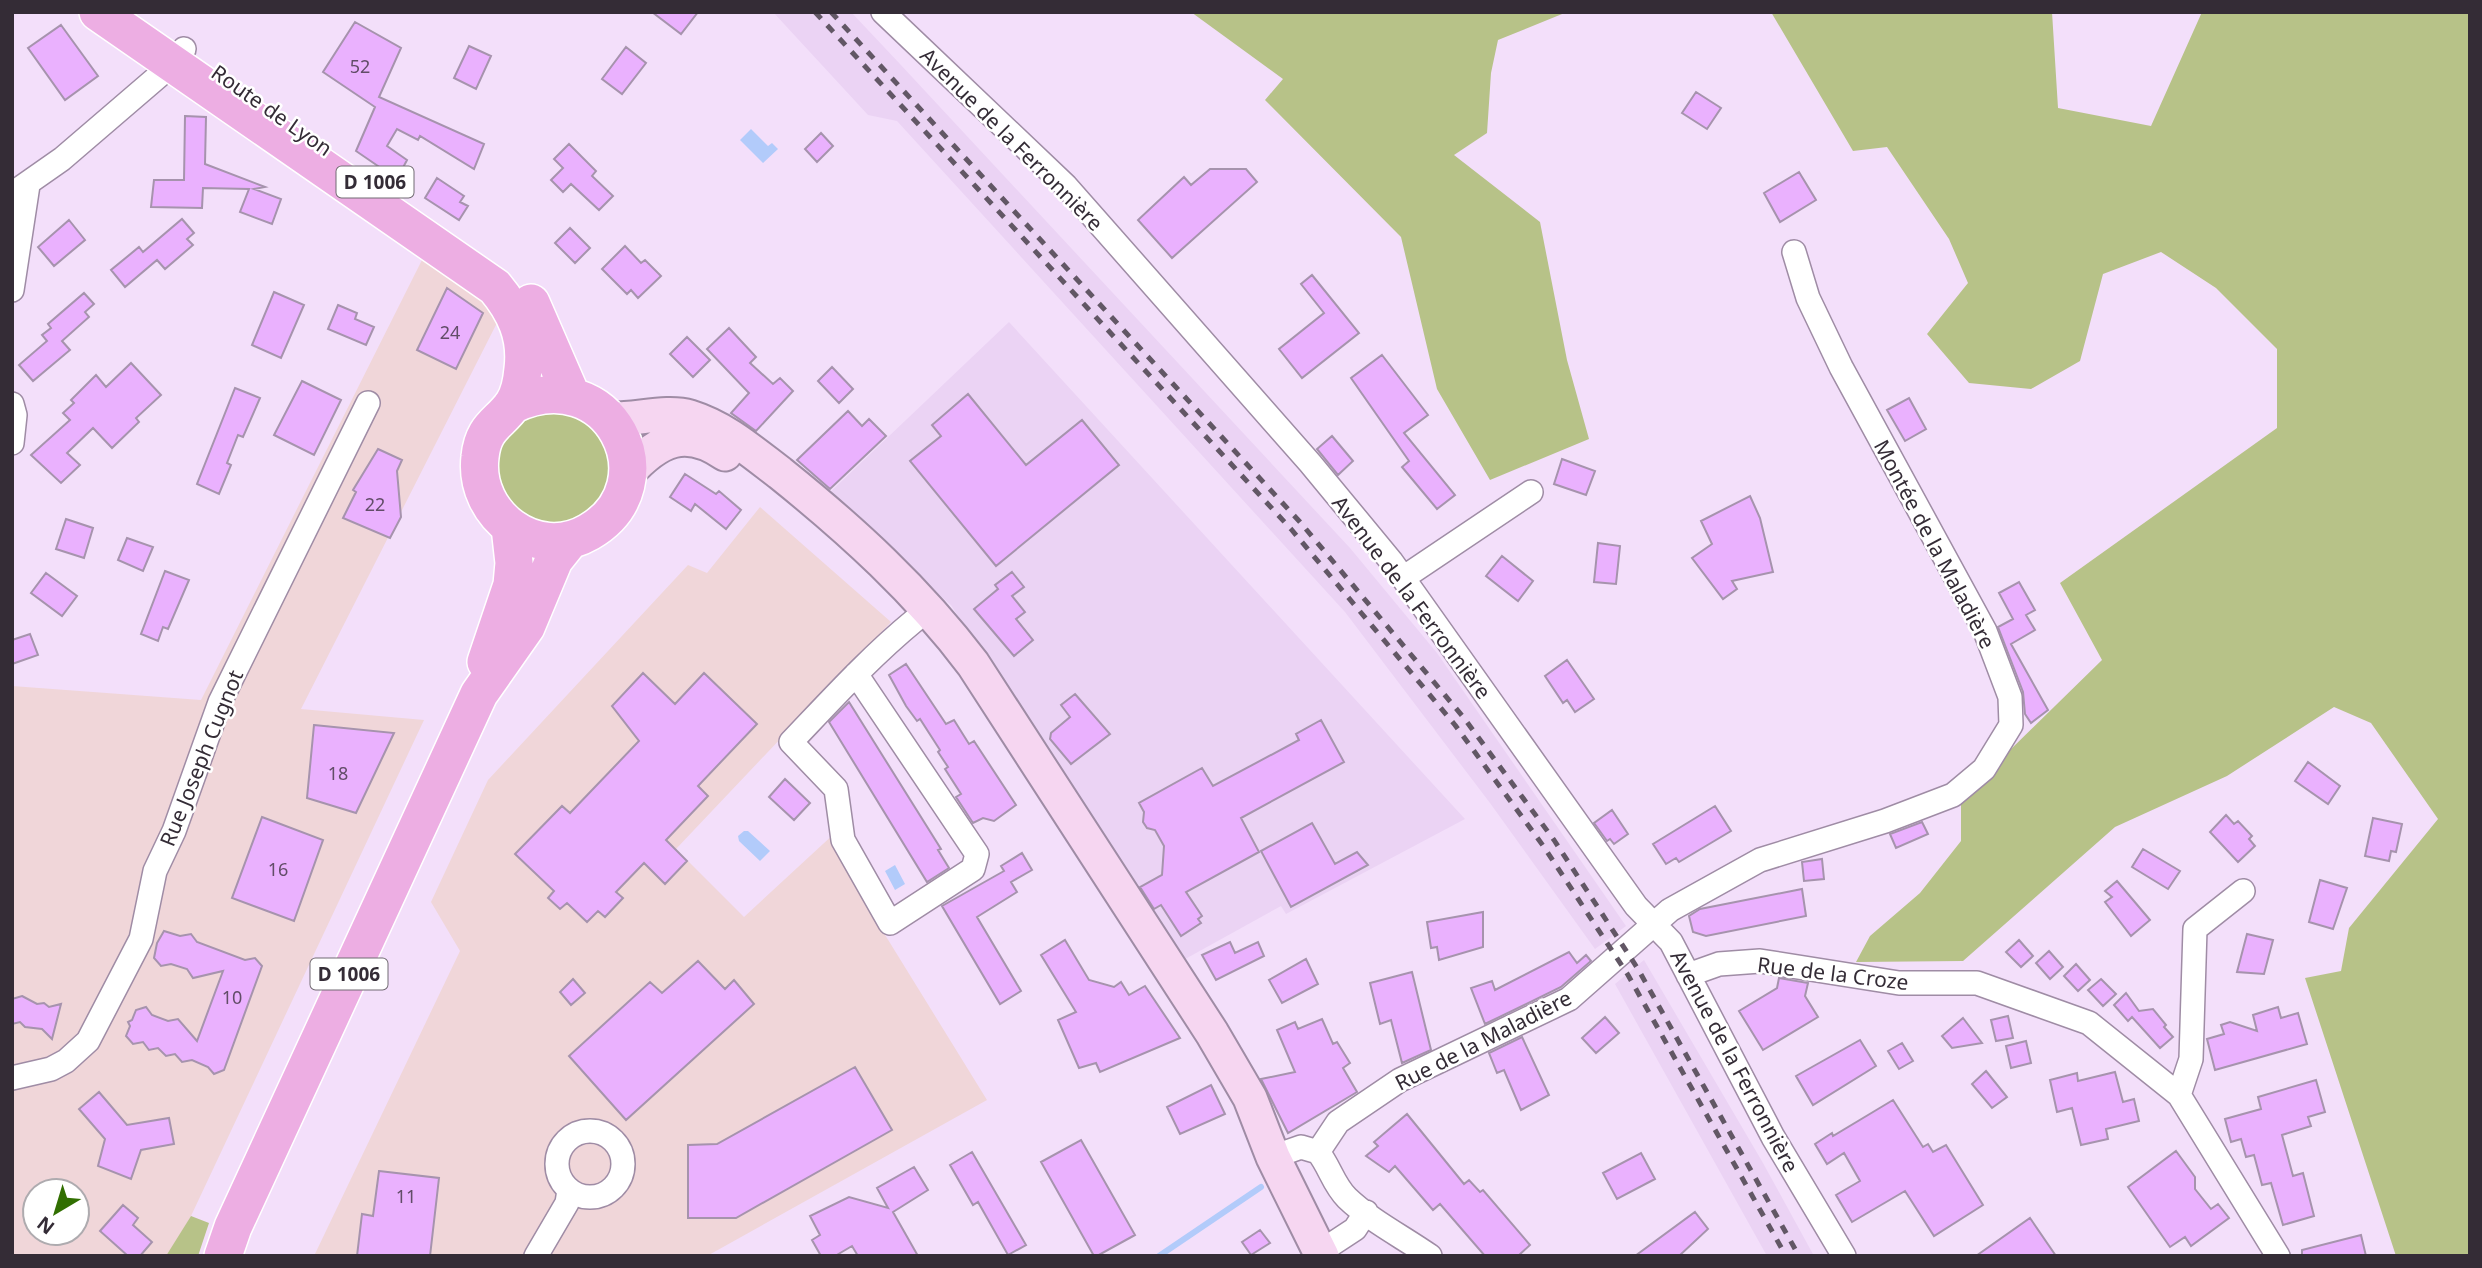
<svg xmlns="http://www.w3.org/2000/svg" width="2482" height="1268" font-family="'Noto Sans',sans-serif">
  <rect width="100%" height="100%" fill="#f3dffa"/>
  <path fill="#f0d6d9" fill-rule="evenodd" d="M423,258L501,315L301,709L424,720L191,1216L168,1256H12V686L201,700ZM35,1191H77V1233H35Z
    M760,507L891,622L676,849L744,917L836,832L874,917L987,1100L707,1256H314L460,951L431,902L488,780L688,565L707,573Z"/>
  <path fill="#ebd3f4" d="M773,12H851L900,64L1350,548L1437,653L1626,926L1595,949L1490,803L1345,612L897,121L868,115Z
    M1009,322L1230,563L1465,819L1286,914L1281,906L1178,963L951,605L825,497Z
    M1644,960L1763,1163L1814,1256H1767L1615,984Z"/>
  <path fill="#b7c288" d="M1191,12H1567L1498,40L1491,73L1487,133L1454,155L1540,222L1567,360L1589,439L1490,480L1437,389L1401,237L1265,100L1283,79Z
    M1771,12H2052L2058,108L2151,126L2202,12H2470V1256H2396L2305,978L2341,971L2349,928L2438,819L2371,723L2334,707L2227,776L2115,827L1963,961L1856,962L1870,936L1920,893L1961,841V798L2102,660L2060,583L2277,428V349L2216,288L2161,252L2103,274L2080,361L2031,389L1969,383L1927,334L1968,283L1949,239L1887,147L1853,151Z
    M497 467a57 57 0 1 1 114 0a57 57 0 1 1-114 0Z
    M191,1216L209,1223L198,1256H166Z"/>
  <path fill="#b2cbfa" d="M751,129L768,146L772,143L778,149L763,163L740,140Z
    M744,831H748L770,851L760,861L739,841L738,836Z
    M895,865L905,884L895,890L885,871Z"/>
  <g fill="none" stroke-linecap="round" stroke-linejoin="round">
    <path stroke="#b2cbfa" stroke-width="6" d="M1159,1256L1261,1187"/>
  </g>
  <path fill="#eab1fe" stroke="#a693ad" stroke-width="2" d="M652,12H698L681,34Z
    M355,22L401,48L379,97L484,144L474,169L420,136L418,140L397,129L387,146L407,160L397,179L356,151L375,107L323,72Z
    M61,25L98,76L65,100L28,48Z
    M469,46L491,56L476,89L454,78Z
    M626,47L646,63L622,94L602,79Z
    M1696,92L1721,108L1707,129L1682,113Z
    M185,116L206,117L205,164L265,187L254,189L281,199L272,224L240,212L249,189L203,188L202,208L151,207L154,180H184Z
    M821,133L833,146L817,162L805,149Z
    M569,144L596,171L592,176L613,196L599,210L571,184L563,192L551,180L563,168L554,159Z
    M1210,169H1246L1257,182L1172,258L1138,220L1184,177L1191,185Z
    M1799,172L1816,200L1780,222L1764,193Z
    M437,178L464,196L460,202L468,206L459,220L425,198Z
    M182,219L194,233L187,239L193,245L165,269L157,260L125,287L111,270L139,247L143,252Z
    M69,220L85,240L54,266L38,247Z
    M570,228L590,248L575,263L555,243Z
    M625,246L641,263L645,260L661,276L638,298L631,290L627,294L602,269Z
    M1312,275L1359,333L1302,378L1279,349L1324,313L1301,284Z
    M447,288L483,313L456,369L417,350Z
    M274,292L304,305L281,358L252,345Z
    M84,293L94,304L85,312L89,317L62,341L70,350L33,381L19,365L47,341L42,335L51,328L48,324Z
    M338,305L357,313L355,319L374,327L366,345L328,329Z
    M729,328L756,357L750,363L773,384L780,378L793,391L756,431L731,413L749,393L707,349Z
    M687,337L710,360L693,377L670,354Z
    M1382,355L1428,415L1404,433L1455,495L1437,509L1402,467L1409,461L1351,378Z
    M131,363L161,395L136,418L139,422L112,448L93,428L67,453L80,465L61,483L31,455L70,420L63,413L74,403L71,400L96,375L106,387Z
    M832,367L853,389L839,403L818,381Z
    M302,381L341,400L314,455L274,435Z
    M235,388L260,398L243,437L238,435L227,463L231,465L219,494L197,484Z
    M968,394L1026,465L1082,420L1119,465L996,566L910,461L941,436L932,425Z
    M1909,398L1926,429L1905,441L1887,410Z
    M848,411L862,426L869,419L886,436L830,489L797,460Z
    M1332,436L1353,461L1338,475L1317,449Z
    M378,449L402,460L397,471L401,517L390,538L343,518L356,492L353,490Z
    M1562,459L1595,471L1586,495L1554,484Z
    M685,474L716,494L719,491L741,510L726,529L695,504L691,511L670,497Z
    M1750,496L1760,518L1773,572L1732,581L1737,589L1723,599L1692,558L1712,544L1701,521Z
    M66,519L93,528L84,558L56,549Z
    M127,538L153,547L143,571L118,560Z
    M1598,543L1620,546L1616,584L1594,582Z
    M1502,556L1533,581L1518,601L1486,576Z
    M165,571L189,580L168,629L163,627L158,641L141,634Z
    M1012,572L1024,587L1012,596L1025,612L1016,619L1033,640L1014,656L974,609L998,589L995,585Z
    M46,573L77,596L62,616L31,593Z
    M2019,582L2035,610L2026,615L2035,630L2011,644L2048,710L2031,723L2025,714L2023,692L1998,627L2013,619L1999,593Z
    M30,634L38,655L12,664V640Z
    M1567,660L1594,699L1575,712L1567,700L1563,703L1545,676Z
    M906,664L946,724L954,720L969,744L974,741L1016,805L994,821L983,818L973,823L956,797L961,794L945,769L948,767L938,752L940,750L920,719L917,721L906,706L889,675Z
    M643,673L675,704L704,673L757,724L698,786L708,796L666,840L687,861L665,884L644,863L616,892L623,898L605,917L598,911L587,922L567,903L560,909L548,898L554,891L515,854L562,806L570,813L639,741L612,706Z
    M1075,694L1110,734L1071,764L1050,739L1051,733L1070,717L1061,705Z
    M849,702L941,849L938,850L949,868L927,882L829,722Z
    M1321,720L1344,762L1241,818L1259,852L1186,892L1202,916L1198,919L1201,923L1181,936L1161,905L1154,909L1140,887L1162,875L1164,846L1155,830L1147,828L1143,822L1144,812L1139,803L1202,768L1213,786L1299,740L1296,734Z
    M314,725L394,733L356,813L307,798Z
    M2308,762L2340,786L2328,804L2295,781Z
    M785,779L810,803L794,820L769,797Z
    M1715,806L1731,831L1679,862L1676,858L1666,864L1653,844Z
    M1612,810L1628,834L1614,844L1610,839L1607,841L1594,823Z
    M2226,815L2234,824L2238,821L2252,836L2249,839L2255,846L2238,862L2210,832Z
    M262,817L323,840L294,921L232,898Z
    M2373,818L2402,824L2396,852L2391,851L2389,861L2365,856Z
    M1922,822L1928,834L1896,848L1890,834Z
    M1312,823L1335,864L1357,852L1368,865L1291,907L1261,851Z
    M2143,849L2180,871L2168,889L2132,867Z
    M1022,853L1032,870L1011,882L1017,892L977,917L1021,991L1000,1004L942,906L1004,871L1001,866Z
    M1822,859L1824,879L1804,881L1802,862Z
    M2320,880L2347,888L2333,929L2309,922Z
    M2117,881L2150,920L2131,936L2105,902L2112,897L2105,891Z
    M1802,889L1806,916L1706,936L1693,932L1689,916L1700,909Z
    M1483,912V947L1439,960L1437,947L1431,948L1427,922Z
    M164,931L180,936L191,934L197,942L245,960L255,958L262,966L224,1070L214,1074L208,1067L192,1060L182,1062L175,1054L166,1056L158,1048L149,1050L143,1042L133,1044L126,1036L130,1026L128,1022L132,1020L136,1010L146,1007L152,1015L168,1021L178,1019L197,1041L223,971L193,978L187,969L171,964L161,966L154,958L157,943Z
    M2247,934L2273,940L2264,974L2237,972Z
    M1065,940L1089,980L1114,987L1121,982L1129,995L1145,986L1180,1038L1100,1072L1096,1063L1079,1068L1058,1020L1076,1012L1041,955Z
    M2019,940L2033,956L2021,967L2006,952Z
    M1230,942L1235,953L1258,942L1264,956L1216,980L1202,955Z
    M2049,951L2063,967L2050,979L2036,963Z
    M1569,952L1577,963L1586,955L1591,961L1561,987L1485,1024L1471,988L1492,981L1495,990Z
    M1306,959L1318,984L1282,1003L1269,980Z
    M698,961L725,989L734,980L754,1004L626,1120L569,1056L650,982L662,993Z
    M2076,964L2090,980L2078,991L2064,976Z
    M1412,972L1431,1050L1402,1063L1391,1020L1380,1024L1370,983Z
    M1779,978L1808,983L1805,996L1818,1017L1763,1050L1739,1011L1777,988Z
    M573,979L585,993L571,1005L560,992Z
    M2101,979L2116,994L2103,1006L2088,990Z
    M2126,993L2139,1011L2153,1009L2166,1025L2164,1027L2173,1037L2160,1048L2132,1017L2128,1021L2114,1005Z
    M22,996L37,1004L44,1003L49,1007L61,1004L52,1039L42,1029L25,1027L20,1022L12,1024V999Z
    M2278,1007L2281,1018L2298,1013L2307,1044L2215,1070L2207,1039L2224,1034L2221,1025L2230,1022L2257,1031L2253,1015Z
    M2008,1016L2013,1038L1996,1041L1991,1020Z
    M1605,1017L1619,1033L1596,1053L1582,1038Z
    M1963,1018L1982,1043L1952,1048L1942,1036Z
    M1322,1019L1333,1044L1337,1042L1350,1063L1343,1068L1357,1092L1288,1133L1261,1079L1295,1072L1277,1030L1295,1022L1298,1029Z
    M1522,1037L1549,1095L1521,1110L1504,1070L1497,1073L1489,1053Z
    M1860,1040L1876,1066L1813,1105L1796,1076Z
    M2026,1041L2031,1063L2011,1068L2006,1046Z
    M1902,1043L1913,1061L1899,1069L1888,1051Z
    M855,1067L892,1130L736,1218H688V1145L717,1144Z
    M1986,1071L2007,1097L1992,1108L1972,1084Z
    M2115,1072L2123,1102L2134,1099L2139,1121L2106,1129L2108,1139L2081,1145L2072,1108L2057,1112L2050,1080L2077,1073L2078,1081Z
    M2316,1080L2325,1112L2308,1117L2311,1126L2282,1135L2293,1176L2303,1173L2314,1216L2283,1225L2271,1183L2262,1185L2254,1155L2246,1157L2241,1139L2231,1142L2225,1119L2261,1109L2258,1097Z
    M1211,1085L1225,1114L1180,1134L1167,1107Z
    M99,1092L127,1125L169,1118L174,1144L141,1150L131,1179L98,1166L105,1139L79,1109Z
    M1893,1100L1923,1147L1928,1144L1933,1152L1946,1145L1983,1205L1934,1236L1905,1191L1852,1222L1836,1195L1860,1181L1844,1153L1827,1164L1815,1144L1832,1133L1833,1136Z
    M1407,1114L1464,1184L1469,1180L1480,1192L1483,1190L1530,1245L1518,1256H1485L1440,1204L1433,1210L1395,1166L1389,1172L1366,1156L1378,1146L1374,1142Z
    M1081,1140L1135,1235L1097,1256H1094L1041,1162Z
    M2176,1151L2195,1177V1189L2211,1209L2218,1204L2229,1218L2191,1246L2185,1237L2170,1247L2128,1187Z
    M972,1152L1026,1245L1008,1255L978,1202L973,1205L950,1165Z
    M1641,1153L1655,1179L1617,1199L1603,1173Z
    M914,1167L928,1190L893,1212L918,1256H858L852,1246L835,1256H821L812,1240L820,1235L810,1216L849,1197L888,1208L877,1188Z
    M379,1171L439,1178L430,1256H357L362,1214L373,1216Z
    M123,1205L138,1218L133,1225L152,1242L140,1256H128L100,1231Z
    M1695,1212L1708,1229L1679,1256H1635Z
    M2030,1218L2056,1256H1976Z
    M1260,1230L1270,1243L1251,1255L1242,1242Z
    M2361,1235L2366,1256H2302V1250Z"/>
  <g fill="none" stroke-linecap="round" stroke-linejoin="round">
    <g stroke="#9f8ca5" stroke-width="26">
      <path id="minor" d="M883,12L1066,186L1310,463L1391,561L1636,906L1671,942L1773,1137L1844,1256
        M12,194L62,159L168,68L184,49
        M12,290L28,185
        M12,404L15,415L12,443
        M1403,578L1531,492
        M856,674L977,854L973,869L890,923L843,840L836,789L791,742C831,700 870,657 915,620
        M1688,975L1719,964L1760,961L1899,983H1977L2089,1023L2179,1095L2278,1256
        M12,1078L51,1069L66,1061L88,1041L141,939L155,871L174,831L220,702L368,403
        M2179,1095L2191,1059L2195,929L2243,891
        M557 1164a33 33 0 1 1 66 0a33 33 0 1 1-66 0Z
        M1318,1152L1338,1122L1400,1080L1569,999L1670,910L1760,860L1885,821L1953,795L1984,769L2011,725L2010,697L1985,631L1841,367L1808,298L1794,252
        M1318,1152C1330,1167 1333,1184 1347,1198C1371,1221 1403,1237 1430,1256
        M1273,1157L1301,1147L1318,1152
        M1320,1252L1355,1229L1366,1212
        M536,1256L567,1203L569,1190"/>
    </g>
    <g stroke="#9f8ca5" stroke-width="37">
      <path id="secondary" d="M610,419C635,420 667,410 690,417C725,428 751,451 780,473C851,530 918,591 973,664L1212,1033L1250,1098L1273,1157L1322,1256
        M628,473C659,439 686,427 725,454"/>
    </g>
    <g stroke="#fff" stroke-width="40">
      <path id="primary" d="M98,12L495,287C515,311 527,336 523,369C522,380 519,395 513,404C499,424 483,426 480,457C473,515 536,563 589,532C672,484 610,358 512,405
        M531,303L571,395
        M486,662L512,585L514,563L510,527
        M223,1256L233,1227L479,694L526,627L554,560L570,540"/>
    </g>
    <use href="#minor" stroke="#fff" stroke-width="23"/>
    <use href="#secondary" stroke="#f6d6f1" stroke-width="33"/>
    <use href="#primary" stroke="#edaee3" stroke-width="37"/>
    <path stroke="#625765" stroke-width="5" stroke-dasharray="9 9" stroke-linecap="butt" d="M815,12L1291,529L1455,725L1544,847L1628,975L1786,1256
      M831,12L1300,522L1464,718L1554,840L1638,969L1799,1256"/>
  </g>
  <g text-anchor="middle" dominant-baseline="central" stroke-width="5" stroke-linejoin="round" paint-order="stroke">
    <g font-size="18" fill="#624d68">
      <text x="360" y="66">52</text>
      <text x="450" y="332">24</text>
      <text x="375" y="504">22</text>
      <text x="338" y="773">18</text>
      <text x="278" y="869">16</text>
      <text x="232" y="997">10</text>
      <text x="406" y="1196">11</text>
    </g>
    <g fill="#fff" stroke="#716b72" stroke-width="2">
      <rect x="336.5" y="166.5" width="77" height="31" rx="5"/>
      <rect x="310.5" y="958.5" width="77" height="31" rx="5"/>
    </g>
    <g font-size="19" font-weight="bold" fill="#342c36">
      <text x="375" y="182">D 1006</text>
      <text x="349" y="974">D 1006</text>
    </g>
    <g font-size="21" fill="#342c36" stroke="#fff">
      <text transform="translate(272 110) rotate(35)">Route de Lyon</text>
      <text transform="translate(1012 139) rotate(45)">Avenue de la Ferronnière</text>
      <text transform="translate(1935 544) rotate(62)">Montée de la Maladière</text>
      <text transform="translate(1412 597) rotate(53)">Avenue de la Ferronnière</text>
      <text transform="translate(201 758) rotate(-68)">Rue Joseph Cugnot</text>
      <text transform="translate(1833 973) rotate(7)">Rue de la Croze</text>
      <text transform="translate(1483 1040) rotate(-27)">Rue de la Maladière</text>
      <text transform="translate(1735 1061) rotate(62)">Avenue de la Ferronnière</text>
    </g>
  </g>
  <rect width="2482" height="1268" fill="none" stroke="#342c36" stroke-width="28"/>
  <g transform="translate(56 1212) rotate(218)"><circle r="33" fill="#ffffff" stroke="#aeabaf" stroke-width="2"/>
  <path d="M0-5L12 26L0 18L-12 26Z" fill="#316f01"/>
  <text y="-10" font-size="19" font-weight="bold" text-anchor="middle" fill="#342c36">N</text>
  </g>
</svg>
